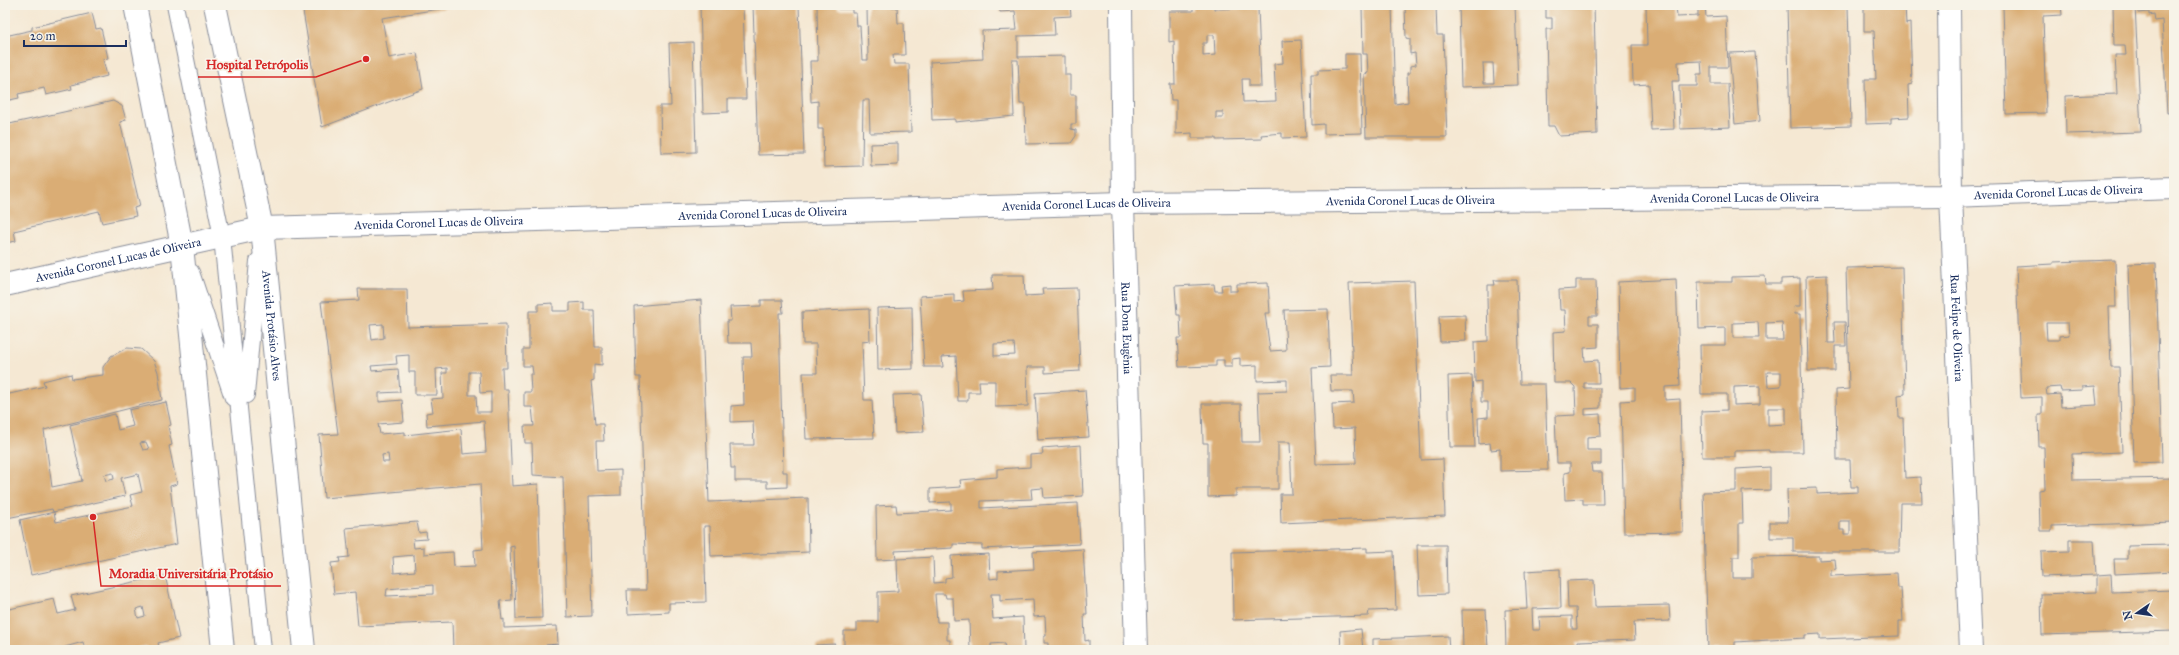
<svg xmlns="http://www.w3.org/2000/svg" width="2179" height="655" font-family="'IM FELL Great Primer',serif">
  <rect width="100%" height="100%" fill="#f7f3e8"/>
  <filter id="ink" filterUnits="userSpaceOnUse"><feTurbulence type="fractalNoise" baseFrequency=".025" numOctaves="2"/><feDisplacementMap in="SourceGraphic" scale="8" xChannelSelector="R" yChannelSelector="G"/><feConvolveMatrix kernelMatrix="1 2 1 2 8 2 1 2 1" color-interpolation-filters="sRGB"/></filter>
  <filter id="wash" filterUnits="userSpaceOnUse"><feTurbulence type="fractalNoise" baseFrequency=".012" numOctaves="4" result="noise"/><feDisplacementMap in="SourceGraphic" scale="16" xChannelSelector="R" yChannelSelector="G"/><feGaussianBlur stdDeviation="0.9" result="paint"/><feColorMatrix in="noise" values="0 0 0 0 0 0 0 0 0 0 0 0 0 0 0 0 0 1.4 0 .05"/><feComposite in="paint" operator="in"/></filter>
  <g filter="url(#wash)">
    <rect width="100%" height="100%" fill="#f5e8d3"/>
    <g id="blocks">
      <path fill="#daad74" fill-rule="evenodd" d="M302,5H458V6L382,18L389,58L417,53L423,89L322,127Z
        M700,5H743L746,99H728V112L703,113Z
        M753,5H799L804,154L758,155Z
        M817,5H837L838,9H852V13H856L857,26H860L862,60H868L867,7H897L898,23H904L905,55H893L894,64H909L911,132L870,133L869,100H863L862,166L824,167L823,129H818V101L811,102L810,61H818Z
        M999,5H1070L1071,16L1054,17L1055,35L1018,36V57L1065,56V75H1070V95H1076V124H1071V129L1076,130V136L1071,143L1026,144L1025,104H1020L1018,60H1012L1014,116L955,122V119L932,120L930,62L983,59L982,31L1017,30L1015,11L1000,12Z
        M1193,5H1214V9L1258,8L1261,86H1249V79H1242L1243,102L1276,101L1274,64L1283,63L1282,41L1301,40L1306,137L1282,138V133L1261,135L1262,139L1216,140V138H1192V133L1176,134V100H1171L1170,84H1175L1174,41L1169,42V11H1193ZM1207,35H1214L1215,55L1203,56V43H1207ZM1216,112H1223V118H1216Z
        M1405,5H1436L1437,35H1443L1447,137H1366L1364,74L1368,73L1367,54H1363L1362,7L1392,6L1395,104L1408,102L1407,73H1410V66L1416,65L1415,53L1410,54V39L1406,38Z
        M1459,5H1515L1518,85L1461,87ZM1483,63H1493L1494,83H1484Z
        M1546,5H1594L1597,134L1559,136L1554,126H1548L1546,29H1552V18H1546Z
        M1646,5H1676L1677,17L1698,16V5H1705L1706,17L1726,16L1728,67H1711V84H1728L1730,127L1680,129L1679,86H1697V74H1702L1701,61L1678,62L1679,81H1672L1674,129L1651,130L1649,84L1633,85L1632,45H1647Z
        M1787,5H1848L1851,126L1790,128Z
        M1864,5H1905L1906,24L1910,23L1912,84L1908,85L1909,117L1891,118V123L1866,124L1865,79H1876L1874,31H1864Z
        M2003,5H2061L2062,15L2043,16L2046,113L2006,114Z
        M2113,5H2135L2141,132L2066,134L2065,96L2117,94L2115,55H2126L2125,46H2114Z
        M2138,5H2174V112L2167,113L2162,20L2155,21L2154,14L2149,15V12L2138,13Z
        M92,13L96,29L101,28L108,58L103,59L107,76L71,85L72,89L46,95L44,88L18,94L19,98L5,101V36L32,30V27Z
        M693,42L696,152L661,153L660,106H671L669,43Z
        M1755,52L1760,121L1735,124L1729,53Z
        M1345,54H1360L1362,133L1324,134V124L1312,125L1311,74H1318V70L1345,69Z
        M113,101L122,106L126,120L120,122L140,206L134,208L136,216L102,223L99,211L14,231L16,241L5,243V125Z
        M898,143V165L871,166L870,144Z
        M2115,260L2116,307H2109L2111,367H2119L2122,452L2072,454L2073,480L2174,478V522L2052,526V531H2040L2039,490L2045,489L2044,447H2039L2038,415H2042V397L2021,398L2016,266L2053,264V262ZM2046,323H2068L2069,335L2059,336V340H2047ZM2095,386L2097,405L2061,407L2060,394L2047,395L2046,388L2060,387L2061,391L2082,390V387Z
        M2156,263L2162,462L2134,463L2128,264Z
        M1902,267L1905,394L1898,395L1899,418H1903L1905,478L1921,477L1922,503H1900L1899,552H1793V538H1770V522H1788L1787,489L1817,488V494L1858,492V487H1851L1850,460H1837L1836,390L1849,389L1846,268ZM1840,521H1850V534H1844V530H1840Z
        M992,275H1024L1025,296L1043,295L1042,289L1077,288L1080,371L1045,373V367H1027L1028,406L995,407V381H979L980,392H968V401H958L956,356L942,357L943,367H924L920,296L954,294V302L964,301L963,291L993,290ZM1014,343L1015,355L994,356V344Z
        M1827,275L1828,343H1835L1834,322H1845L1846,346H1835V371H1808L1806,276Z
        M1765,276L1766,284H1781V279L1800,278V306H1794L1795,314H1800L1803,452H1769V450L1735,451V457H1702L1701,411L1727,410V394H1701L1700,345H1725V328L1699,329L1698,282H1732V277ZM1758,322L1759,338H1733V323ZM1782,322L1783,340H1766V323ZM1767,372H1781V386L1768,387ZM1760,386V404L1734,405V387ZM1768,408H1786V424L1768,425Z
        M1676,279L1680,386L1665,387V400L1680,399L1683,532L1624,533L1621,401L1635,400V387L1620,388L1618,282Z
        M1494,280H1517L1520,384H1545L1548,470L1500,471V449L1491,450L1490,443L1479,444L1478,418L1488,417V402H1481V381L1475,382L1474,342L1488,341L1487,297L1488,296V285H1495Z
        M1576,280H1596L1597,316H1589V324H1598V347L1584,348L1585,361L1598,360L1599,383H1584V388H1600V408L1585,409V415L1600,414L1601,436L1587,437V450H1601V464H1591L1592,472H1602L1603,504H1583V499L1565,500L1564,473L1570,472V463H1557L1555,416L1576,415L1575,387L1571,383H1554L1553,332L1566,331L1565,310H1560L1559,290L1576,289Z
        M1414,281L1421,460L1443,459L1445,516L1281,523L1280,494H1292L1290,442H1278V489H1236V496L1208,497V443H1203L1202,404H1241L1242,442H1260L1258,392L1287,391V380L1257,381V365L1240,366V358L1232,359V367H1224V360H1216V366L1179,367L1177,338H1181L1180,315H1177L1175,286L1214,284L1215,291H1222L1221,285L1230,284V291H1237V284L1268,283L1270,313H1265L1270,351L1286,350L1284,310L1328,309L1330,367L1312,368L1316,464L1356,463L1355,428L1333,429L1332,404L1354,403L1353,391H1331L1330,375H1353L1349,283Z
        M358,289H407L408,327L506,324L507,368H502L503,389H508L512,486L538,484L542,618L516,619L514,546L510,547L512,600L500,601L502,620L504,619V628L557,626L558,644L546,645V650H453L452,622L358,626L355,592L334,594L331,563L340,562L339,558L349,557L346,528L417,522L419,533L426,532L427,539L413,540L414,548L424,547V554L453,552L454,567L475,566L474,550L483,549L480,484L324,498L319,435L338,434L321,302L359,300ZM383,324L384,338L372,340L370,325ZM409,355V372H415V395H437L436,369L447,368V373H442L443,398L431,399L433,412L426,413L427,426L484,421L486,452L463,454L461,429L405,435V432L380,434L378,424L404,422L402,400L379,402V393L400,392L398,369L372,371L371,366L397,364L396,356ZM469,372H479L480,393L491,392V412H477L476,395H469ZM388,454L389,462H383L382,455ZM414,555L415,571L394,573L393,557ZM433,585V594L386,596L387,589Z
        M701,300L709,502L808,498L809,552L711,556L710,526H704L706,602L669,603V612L628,614L627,590H646L640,377H636L634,306Z
        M761,300H782L783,313H779L783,472H787V487L767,488V481H735V468H731L730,445H754L753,421L731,422V406L744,405L743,357H752L751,343H728L727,321H731L730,307L761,306Z
        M584,302V310H594L595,347H602V365L594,364V380L591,381L595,424H603L604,441H596L597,471L621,470V495L589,496L592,616L567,617L563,477L533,475L532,443H525L524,426H534L533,417L532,407H524V392H531L530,374H533L532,366H523V349H529V311H538V304L553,303V311H570V303Z
        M912,307L913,369L878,370L877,308Z
        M869,309L870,341L862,342L864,400H872L874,438L806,439L803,373H817L816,344H803L802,312Z
        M1465,315L1466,341L1440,342L1439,316Z
        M127,348L141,349L154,361L158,372L162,400L44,430L52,487L82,481L70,425L115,414L118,430L133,426L129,410L166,402L171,425L168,426L172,445L169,446L177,484L170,486L177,544L31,575L20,520L54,512L56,522L133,506L130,495L142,492L138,474L121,478L125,496L53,512L52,509L7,518L8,525H5V395L45,386L43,381L71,374L72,379L103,375V367L111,356ZM146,442L149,449L143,450L140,443ZM113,473L114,479L106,481L104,475Z
        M1472,375L1475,447H1450L1448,376Z
        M1085,390L1089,437L1038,440L1035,393Z
        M921,394L924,432L895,433L893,395Z
        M1081,445L1083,496L1044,498L1043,488L1031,489L1032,499L981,501V508L1078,503L1080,544L982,549V545L953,544V548L895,551L896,559L877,560L876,506L896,505L897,513L951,510V502L930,503V489L961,487L960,480L997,477V469L1030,467V455L1043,454L1042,448Z
        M1770,467V490L1742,491L1743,523H1739V557H1733V578H1752V557L1819,556V560L1835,559L1836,569L1831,570V576L1897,573L1898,588H1901L1903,621H1899V636L1820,639V634L1805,635V638L1735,642V650H1708L1703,492L1736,491V469Z
        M2069,540H2094L2096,575L2042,577L2041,552L2069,551Z
        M2171,540H2174V571L2115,574L2114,559H2128V546L2172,545Z
        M1417,545H1446L1447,594L1419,595Z
        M1367,548V552L1394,551L1396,610L1369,611L1368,616L1233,620L1232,552Z
        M1083,549L1087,614H1084L1085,641L1089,640V650H1048V643H1044V636H1046L1045,616L1034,617L1033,599L1000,601V594H991L993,619L1023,617L1024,650H1005L1004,643L991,644V650H970L969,620L954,621L953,598H946L945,594H935L937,622H947V640H950V647H948V650H844V631H857V622H878V592L898,591L897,559L933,557L934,583L945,582V578L952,577L951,556L989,554L990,579L998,578V571L1034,569L1033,552Z
        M1560,569L1561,608L1532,609L1533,630H1540L1539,617L1572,616V629H1577L1576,608H1568L1567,581L1594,580L1595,607L1669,605L1670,621L1634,622L1635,640L1577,642V650H1506L1505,610L1527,609L1525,571Z
        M2111,574L2112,592L2174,590V631L2042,635L2041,594L2097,592V575Z
        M165,575L179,638L158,643L160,650H147L146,646L126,650H85L83,642L65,647V650H5V610L54,599L58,614L75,610L71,596ZM143,607L145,616L138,618L136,609Z
        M1462,610H1486L1488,650H1463Z
        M1361,629L1363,650H1341L1340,631Z
        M1448,636L1449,650H1373V639Z
        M835,644V650H816V645Z"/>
    </g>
  </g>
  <g filter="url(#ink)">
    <use href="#blocks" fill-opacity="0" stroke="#888c98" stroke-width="1"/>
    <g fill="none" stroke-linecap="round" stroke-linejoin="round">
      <g stroke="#888c98" stroke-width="18">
        <path id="lane" d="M175,5L222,237L263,650
          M191,272L233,398
          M246,395L258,261"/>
      </g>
      <g stroke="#888c98" stroke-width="24">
        <g id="secondary">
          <path id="s1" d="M1121,5L1123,203L1136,650"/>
          <path id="s2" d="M1949,5L1951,196L1971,650"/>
          <path id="s3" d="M5,285L262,228L1123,203L1951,196L2174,188"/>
        </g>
      </g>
      <g stroke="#888c98" stroke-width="24">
        <g id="primary">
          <path d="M135,5L182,246L223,650"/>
          <path id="s4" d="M215,5L262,228L304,650"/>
        </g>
      </g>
      <use href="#lane" stroke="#fff" stroke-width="16"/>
      <use href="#secondary" stroke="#fff" stroke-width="22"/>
      <use href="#primary" stroke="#fff" stroke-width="22"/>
    </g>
  </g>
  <g text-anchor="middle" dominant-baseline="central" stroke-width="3.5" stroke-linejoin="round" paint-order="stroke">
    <g font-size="12" fill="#1b2f5e" stroke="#f7f3e8">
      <text stroke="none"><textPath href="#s3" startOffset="2060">Avenida Coronel Lucas de Oliveira</textPath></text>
      <text stroke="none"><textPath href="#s3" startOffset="1736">Avenida Coronel Lucas de Oliveira</textPath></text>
      <text stroke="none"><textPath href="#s3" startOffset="1412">Avenida Coronel Lucas de Oliveira</textPath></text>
      <text stroke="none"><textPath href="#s3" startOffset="1088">Avenida Coronel Lucas de Oliveira</textPath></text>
      <text stroke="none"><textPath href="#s3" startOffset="764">Avenida Coronel Lucas de Oliveira</textPath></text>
      <text stroke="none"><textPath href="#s3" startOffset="440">Avenida Coronel Lucas de Oliveira</textPath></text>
      <text stroke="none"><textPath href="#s3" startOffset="116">Avenida Coronel Lucas de Oliveira</textPath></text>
      <text stroke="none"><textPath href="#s4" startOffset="326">Avenida Protásio Alves</textPath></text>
      <text stroke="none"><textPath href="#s1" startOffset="323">Rua Dona Eugênia</textPath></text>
      <text stroke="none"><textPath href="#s2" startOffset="323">Rua Felipe de Oliveira</textPath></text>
    </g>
  </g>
  <path fill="none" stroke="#d62828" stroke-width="1.5" d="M366 59L316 77H198M93 517L101 586H281"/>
  <g fill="#d62828" stroke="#f7f3e8" stroke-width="1.5">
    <circle cx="366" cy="59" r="4"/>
    <circle cx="93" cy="517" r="4"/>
  </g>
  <g font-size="13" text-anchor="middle" font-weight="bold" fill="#d62828" stroke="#f7f3e8" stroke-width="3.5" stroke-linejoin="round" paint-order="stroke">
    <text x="257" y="69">Hospital Petrópolis</text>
    <text x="191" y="578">Moradia Universitária Protásio</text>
  </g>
  <rect width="2179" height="655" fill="none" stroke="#f7f3e8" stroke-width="20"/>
  <g transform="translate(2137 613) rotate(257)" stroke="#f7f3e8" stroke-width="3" paint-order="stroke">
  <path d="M0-3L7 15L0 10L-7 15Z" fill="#1b2f5e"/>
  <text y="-6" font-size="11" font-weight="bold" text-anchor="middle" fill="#1b2f5e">N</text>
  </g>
  <path d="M24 40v6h102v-6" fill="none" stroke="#1b2f5e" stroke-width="2"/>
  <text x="30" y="40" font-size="12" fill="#1b2f5e" stroke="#f7f3e8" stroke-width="3" paint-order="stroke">20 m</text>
</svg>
